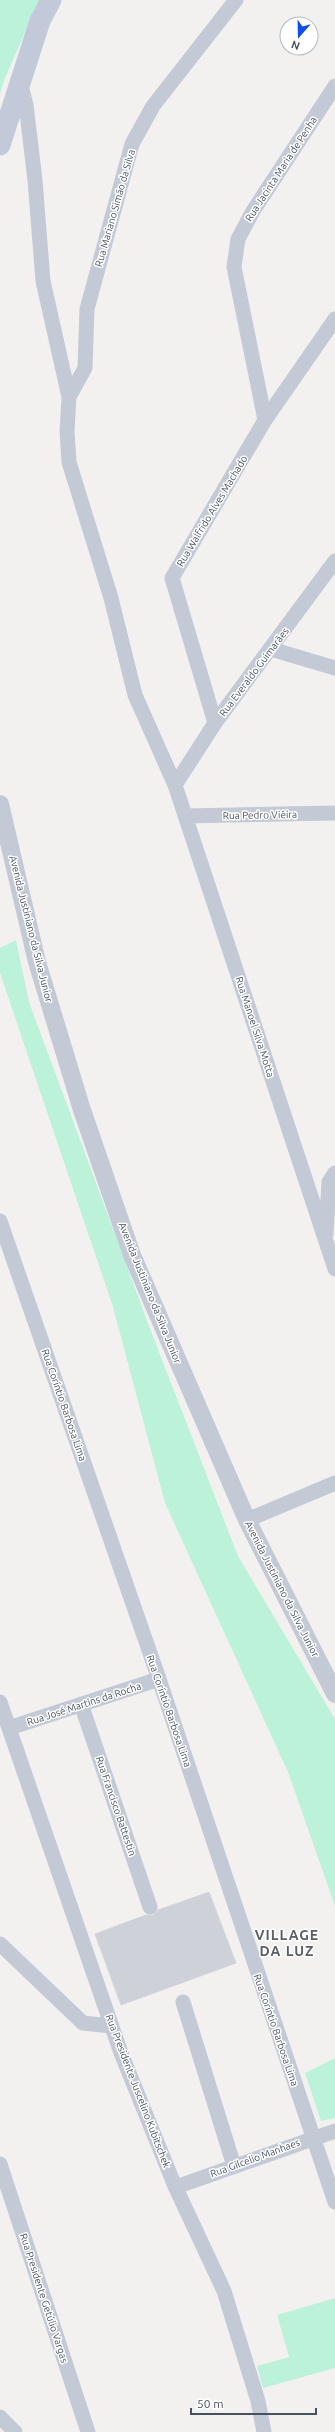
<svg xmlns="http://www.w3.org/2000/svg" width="335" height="2432" font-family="Ubuntu,sans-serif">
  <rect width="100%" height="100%" fill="#f3f1f0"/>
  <path fill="#bdf2da" d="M0,0H40L4,80L0,94Z
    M16,940L29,1002L149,1326L238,1556L335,1719V1906L288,1772L165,1503L113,1307L0,973V948Z
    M335,2058V2118L321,2121L305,2073Z
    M335,2298V2368L263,2388L257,2366L289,2357L277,2315Z"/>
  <path fill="#cfd1d8" stroke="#d4d5dc" d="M209,1892L236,1963L121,2005L95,1934L146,1915H153L158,1910Z"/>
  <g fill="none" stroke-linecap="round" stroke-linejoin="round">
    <path stroke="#c3cad6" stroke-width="15" d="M20,81L26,105L35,180L43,281L69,397L67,432L69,462L111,598L135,695L175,785L335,1269
      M69,397L85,368L87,309L132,144L153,106L236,0
      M265,420L234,267L238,239L253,211L335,86
      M271,649L335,668
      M215,723L172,578L265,420L335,319
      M175,785L215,723L335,561
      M185,816L335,813
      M0,1221L159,1679L335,2202
      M326,1234L329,1182L335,1173
      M247,1520L335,1483
      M0,1702L121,2053L174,2184L224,2291L258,2401L264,2432
      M81,1704L150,1907
      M9,1728L159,1679
      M0,1944L83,2023L111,2026
      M183,2002L234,2166
      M0,2164L88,2432
      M176,2187L335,2131
      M0,2417L15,2432"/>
    <path stroke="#c3cad6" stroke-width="18" d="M0,804L37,962L82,1110L132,1255L247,1520L335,1694"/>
    <path stroke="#c2cada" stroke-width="21" d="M0,145L40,21L51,0"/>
  </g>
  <g text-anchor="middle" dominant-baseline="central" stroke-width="3" stroke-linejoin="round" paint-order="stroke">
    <g font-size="10" fill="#47505f" stroke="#fff">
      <text transform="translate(281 169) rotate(-57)">Rua Jacinta Maria de Penha</text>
      <text transform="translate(115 208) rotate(-74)">Rua Mariano Simão da Silva</text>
      <text transform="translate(212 511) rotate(-59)">Rua Walfrido Alves Machado</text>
      <text transform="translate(254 672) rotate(-53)">Rua Everaldo Guimarães</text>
      <text transform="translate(260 815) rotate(-1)">Rua Pedro Viêira</text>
      <text transform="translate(31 929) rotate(76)">Avenida Justiniano da Silva Junior</text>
      <text transform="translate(255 1027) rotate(72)">Rua Manoel Silva Motta</text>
      <text transform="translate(150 1293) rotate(68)">Avenida Justiniano da Silva Junior</text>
      <text transform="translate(64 1405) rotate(71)">Rua Coríntio Barbosa Lima</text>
      <text transform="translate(282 1589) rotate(63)">Avenida Justiniano da Silva Junior</text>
      <text transform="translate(84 1704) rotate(-18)">Rua José Martins da Rocha</text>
      <text transform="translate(169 1711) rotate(71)">Rua Coríntio Barbosa Lima</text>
      <text transform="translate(116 1806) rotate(71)">Rua Francisco Battestin</text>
      <text transform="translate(276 2030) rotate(71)">Rua Coríntio Barbosa Lima</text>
      <text transform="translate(138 2091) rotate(69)">Rua Presidente Juscelino Kubitschek</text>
      <text transform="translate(255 2158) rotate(-20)">Rua Gilcelio Manhaes</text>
      <text transform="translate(44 2298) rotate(72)">Rua Presidente Getúlio Vargas</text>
    </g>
    <g font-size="14" font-weight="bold" letter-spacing="1" fill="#5c5f66" stroke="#fff">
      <text x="287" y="1935">VILLAGE<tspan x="287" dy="16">DA LUZ</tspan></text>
    </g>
  </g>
  <g transform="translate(299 36) rotate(200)"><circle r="19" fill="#ffffff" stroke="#b5b9bf"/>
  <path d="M0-3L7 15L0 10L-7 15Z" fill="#0e4def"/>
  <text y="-6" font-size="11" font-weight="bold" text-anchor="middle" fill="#47505f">N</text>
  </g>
  <path d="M191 2408v6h125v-6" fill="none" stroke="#47505f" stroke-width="2"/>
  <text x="197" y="2408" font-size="12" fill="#47505f" stroke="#ffffff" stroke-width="3" paint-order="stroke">50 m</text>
</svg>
